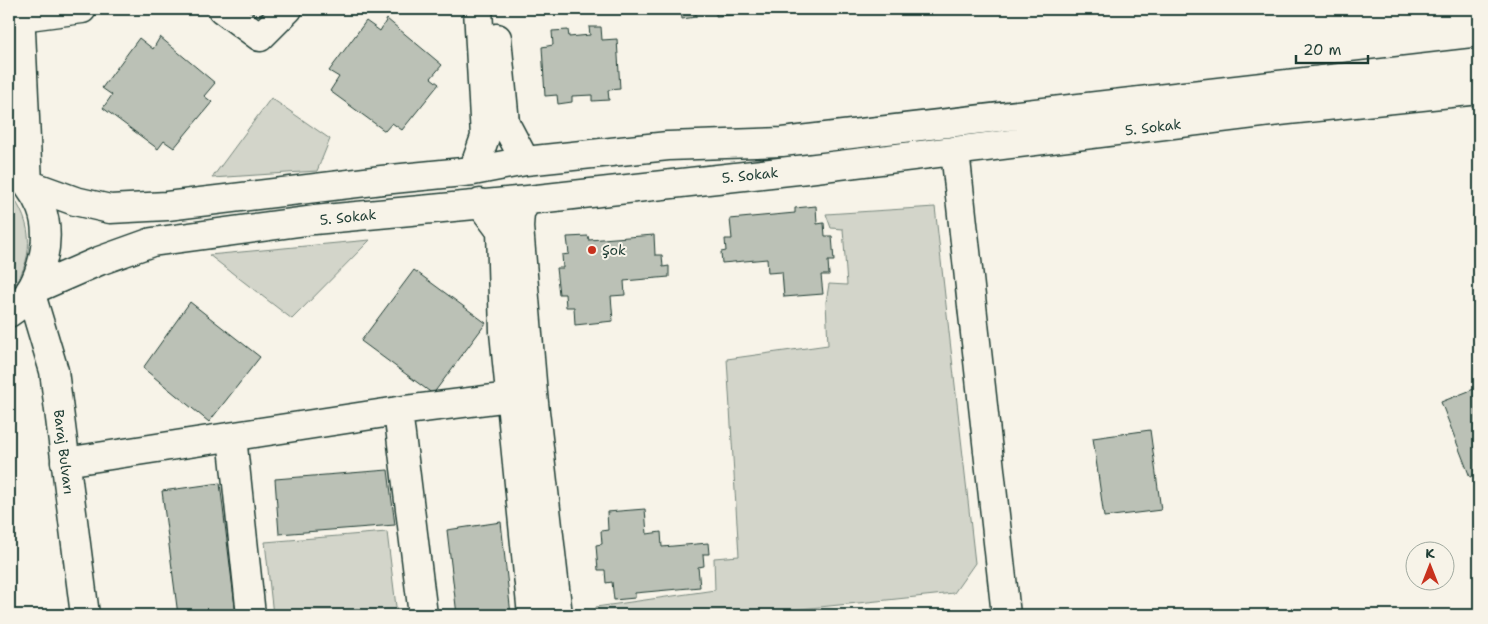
<svg xmlns="http://www.w3.org/2000/svg" width="1488" height="624" font-family="'Shantell Sans',sans-serif">
  <rect width="100%" height="100%" fill="#f7f3e8"/>
  <filter id="ink" filterUnits="userSpaceOnUse"><feTurbulence type="fractalNoise" baseFrequency=".02" numOctaves="2"/><feDisplacementMap in="SourceGraphic" scale="10" xChannelSelector="R" yChannelSelector="G"/><feConvolveMatrix kernelMatrix="1 2 1 2 8 2 1 2 1" color-interpolation-filters="sRGB"/></filter>
  <g filter="url(#ink)">
    <path fill="#d3d5ca" stroke="#79897f" d="M271,98L330,139L317,171L212,178Z
      M9,192C35,224 35,261 9,293Z
      M935,207L975,563L954,593L743,615H595L596,607L715,590L714,558L739,556L727,359L828,345L826,302L829,284L847,285L843,229L831,228L826,214Z
      M370,240L292,319L209,255Z
      M387,532L397,615H273L265,542Z"/>
    <path fill="#bbc1b6" stroke="#1f3d34" d="M669,9H732L733,15L716,16V10L696,11V17L682,19L681,10L669,11Z
      M387,19L442,65L431,78L439,84L402,130L392,123L385,131L330,91L339,77L329,71L366,21L380,31Z
      M589,27H601L602,40L617,39L620,89L608,90L609,100L592,101V95L572,96V102L558,104L557,95L545,96L542,47L553,45L552,31L568,30L569,37L590,35Z
      M160,37L215,83L204,96L212,102L174,148L164,141L158,149L103,108L112,95L102,88L139,38L153,49Z
      M816,206L817,224L824,223L825,236H832L834,261H828L829,275H821L823,294L784,297L782,272L768,273L767,259L722,263L721,252L726,251L725,239H732L730,219L795,213V208Z
      M654,235L655,255H662L663,267L669,266V277L624,281L625,295L611,296L613,321L575,325L574,307H566L565,294H559L556,268H563L562,255L569,254L567,237L588,236L589,240Z
      M414,270L486,323L433,394L361,341Z
      M190,302L260,357L209,422L143,368Z
      M1479,387V473L1470,477L1441,402Z
      M1150,430L1161,510L1104,517L1093,438Z
      M388,470L395,525L279,534L275,479Z
      M220,483L236,615H178L162,491Z
      M645,509L647,534L661,532L662,547L708,543L709,554H703L704,566L698,567L700,587L635,593V598L614,600L612,582L606,583L605,570H598L596,545L602,544L601,531L608,530L607,512Z
      M501,522L511,615H457L447,530Z"/>
    <g fill="none" stroke-linecap="round" stroke-linejoin="round">
      <g stroke="#1f3d34" stroke-width="31">
        <path id="minor" d="M20,9L28,184L75,201L110,209L167,206L382,180L473,171L525,161L668,146L782,142L1479,62
          M222,9L260,37L288,9
          M21,17L82,9
          M497,38L505,123L525,161
          M955,151L1006,615
          M473,171L485,137L478,9
          M528,200L520,212L519,227L533,394L558,615
          M480,203L501,231L504,332L532,615
          M30,291L99,261L152,242L314,220L528,200L807,169L1288,110L1479,90
          M398,411L423,615
          M232,437L251,615
          M65,462L398,411L510,397"/>
      </g>
      <g stroke="#1f3d34" stroke-width="31">
        <path id="major" d="M9,164C22,178 34,190 41,208C54,241 39,294 9,313
          M30,291L54,371L85,615"/>
      </g>
      <use href="#minor" stroke="#f7f3e8" stroke-width="28"/>
      <use href="#major" stroke="#f7f3e8" stroke-width="28"/>
    </g>
  </g>
  <circle fill="#c8321e" stroke="#f7f3e8" stroke-width="2" cx="592" cy="250" r="5"/>
  <g text-anchor="middle" dominant-baseline="central" stroke-width="4" stroke-linejoin="round" paint-order="stroke">
    <g font-size="14" fill="#1f3d34" stroke="#f7f3e8">
      <text transform="translate(1153 127) rotate(-7)">5. Sokak</text>
      <text transform="translate(750 175) rotate(-6)">5. Sokak</text>
      <text transform="translate(348 217) rotate(-6)">5. Sokak</text>
      <text transform="translate(64 452) rotate(83)">Baraj Bulvarı</text>
    </g>
    <g font-size="14" fill="#1f3d34" stroke="#f7f3e8" text-anchor="start">
      <text x="602" y="250">Şok</text>
    </g>
  </g>
  <rect width="1488" height="624" fill="none" stroke="#f7f3e8" stroke-width="30"/>
  <rect x="15" y="15" width="1458" height="594" fill="none" stroke="#1f3d34" stroke-width="2" filter="url(#ink)"/>
  <g transform="translate(1430 566)"><circle r="24" fill="#f7f3e8" stroke="#a1aaa0"/>
  <path d="M0-4L9 19L0 12L-9 19Z" fill="#c8321e"/>
  <text y="-8" font-size="14" font-weight="bold" text-anchor="middle" fill="#1f3d34">K</text>
  </g>
  <path d="M1296 55v8h72v-8" fill="none" stroke="#1f3d34" stroke-width="2.5"/>
  <text x="1303" y="55" font-size="15" fill="#1f3d34" stroke="#f7f3e8" stroke-width="4" paint-order="stroke">20 m</text>
</svg>
